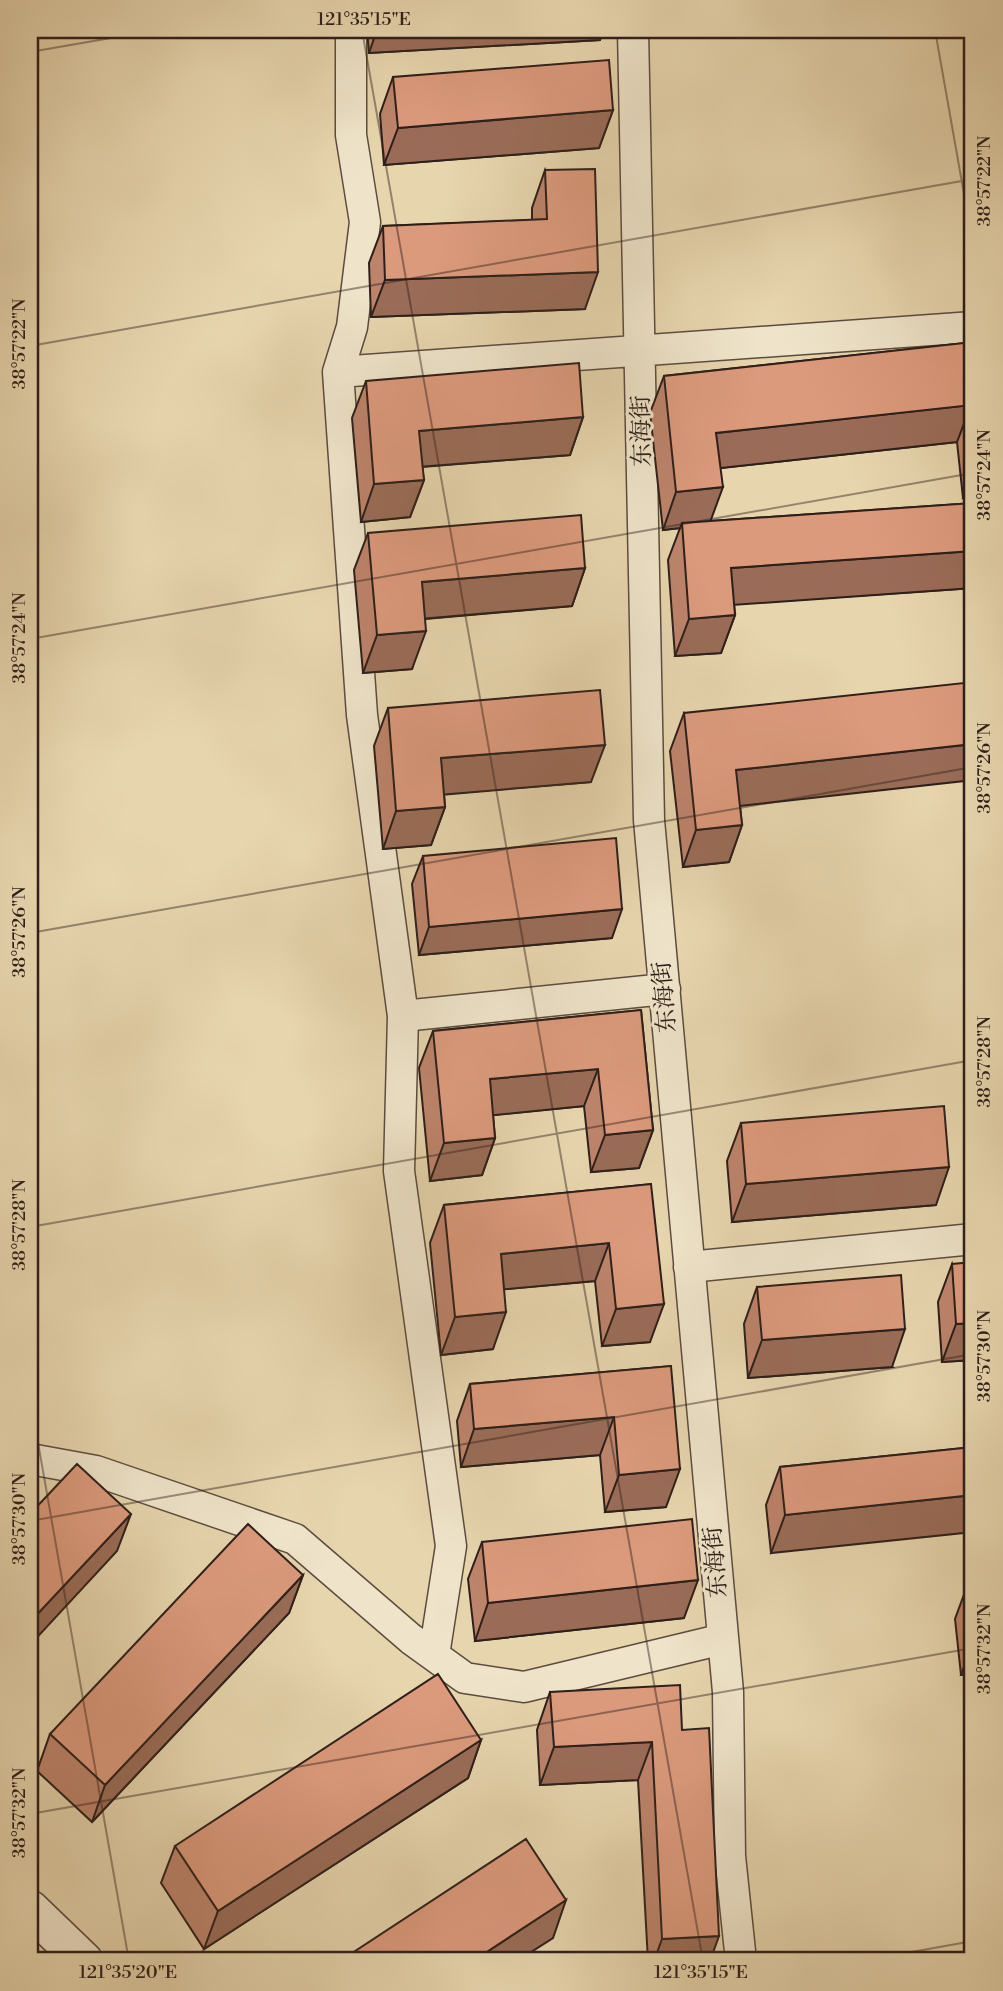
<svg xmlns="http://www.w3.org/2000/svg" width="1003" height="1991" font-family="'Libre Bodoni','Noto Serif SC',serif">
  <rect width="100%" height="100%" fill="#e7d5ae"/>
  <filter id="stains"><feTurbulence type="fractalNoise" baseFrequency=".00286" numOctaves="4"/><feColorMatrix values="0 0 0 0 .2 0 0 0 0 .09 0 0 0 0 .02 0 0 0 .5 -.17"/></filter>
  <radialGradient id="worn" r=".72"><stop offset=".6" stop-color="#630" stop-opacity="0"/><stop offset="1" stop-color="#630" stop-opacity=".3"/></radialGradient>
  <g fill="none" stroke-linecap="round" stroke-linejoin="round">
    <g stroke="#5c4c3f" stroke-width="33">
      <path id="minor" d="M351,30V135L365,222L352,327L338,372L362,715L403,1016L399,1171L451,1546L434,1655
        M633,30L649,820L728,1692L730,1856L741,1961
        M338,372L973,327
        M403,1016L665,989
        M689,1267L973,1239
        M30,1459L96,1471L295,1539L411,1639L465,1678L524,1687L723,1639"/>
    </g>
    <g stroke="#5c4c3f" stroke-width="40">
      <path id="tertiary" d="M30,1909L84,1961"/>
    </g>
    <use href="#minor" stroke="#efe4ca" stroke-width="30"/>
    <use href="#tertiary" stroke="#efe4ca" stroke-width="37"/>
  </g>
  <path fill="#bd846c" stroke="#2e1f1a" stroke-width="2" d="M367,30H603L600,40L369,53Z
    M393,77L613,110L599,148L384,165L380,114Z
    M545,170L585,309L371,317L369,263L383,226L532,220V208Z
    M973,342V497L963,498L957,442L720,468L710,521L973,503V588L734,604L735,615L721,653L675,656L668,560L680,528L663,530L650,413L664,376Z
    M366,381L583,417L570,455L422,467L424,480L410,517L361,522L352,418Z
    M368,533L585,568L572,606L425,619L412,669L363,673L354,570Z
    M388,708L591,782L444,794L445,807L431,845L383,849L374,746Z
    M684,713L740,806L742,825L729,862L683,867L670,751Z
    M423,856L612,938L419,955L412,884Z
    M641,1010L653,1130L639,1168L591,1172L584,1106L493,1115L495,1138L482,1175L430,1181L419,1068L433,1031Z
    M741,1123L936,1205L732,1222L727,1161Z
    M651,1184L650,1342L602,1346L595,1281L504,1289L493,1349L441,1355L430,1243L444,1205Z
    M952,1264L973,1360L942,1362L938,1302Z
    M757,1287L892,1367L748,1378L744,1324Z
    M671,1366L666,1507L605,1512L600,1455L461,1467L457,1421L470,1384Z
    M973,1447L771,1553L766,1505L780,1467Z
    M482,1542L684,1618L475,1641L468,1579Z
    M303,1575L289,1613L92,1822L37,1771L50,1734Z
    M969,1581H973V1674L961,1675L955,1619Z
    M550,1692L682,1730L710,1961H648L638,1780L540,1785L537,1730Z
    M481,1740L468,1778L204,1949L161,1883L175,1846Z"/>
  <path fill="#9a6c58" stroke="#2e1f1a" stroke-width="2" d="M377,30H603L600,40L369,53Z
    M613,110L599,148L384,165L398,128Z
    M598,272L585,309L371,317L385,280Z
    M971,405L957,442L703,470L716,433Z
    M583,417L570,455L405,468L419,431Z
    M973,471V497L963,498Z
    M424,480L410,517L361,522L374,484Z
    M723,487L709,525L682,523L680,528L663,530L676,492Z
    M973,551V588L718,606L731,568Z
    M585,568L572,606L408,620L422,582Z
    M735,615L721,653L675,656L689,619Z
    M426,631L412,669L363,673L377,635Z
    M973,744V780L722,808L736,770Z
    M605,745L591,782L427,796L441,758Z
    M445,807L431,845L383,849L396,811Z
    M742,825L729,862L683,867L696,830Z
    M622,909L612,938L419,955L429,927Z
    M598,1069L584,1106L476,1117L490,1079Z
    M653,1130L639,1168L591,1172L605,1135Z
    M495,1138L482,1175L430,1181L444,1143Z
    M949,1167L936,1205L732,1222L746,1184Z
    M609,1243L595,1281L487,1291L501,1254Z
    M664,1304L650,1342L602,1346L616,1309Z
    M506,1312L493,1349L441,1355L455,1317Z
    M973,1323V1360L942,1362L956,1324Z
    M905,1329L892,1367L748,1378L762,1340Z
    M614,1417L600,1455L461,1467L474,1429Z
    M680,1469L666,1507L605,1512L619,1475Z
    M973,1495V1532L771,1553L785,1515Z
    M131,1514L117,1551L30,1645V1622Z
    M303,1575L289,1613L92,1822L105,1785Z
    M698,1580L684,1618L475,1641L488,1603Z
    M973,1641V1674L961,1675Z
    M481,1740L468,1778L204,1949L218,1911Z
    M652,1742L638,1780L540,1785L554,1747Z
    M566,1900L553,1938L517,1961H473Z
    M719,1936L710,1961H654L662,1939Z"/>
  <path fill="#dc9a7d" stroke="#2e1f1a" stroke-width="2" d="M609,60L613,110L398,128L393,77Z
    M595,169L598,272L385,280L383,226L547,219L545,170Z
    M973,342V426L971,405L716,433L723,487L676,492L664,376Z
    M579,363L583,417L419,431L424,480L374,484L366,381Z
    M973,503V551L731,568L735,615L689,619L682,523Z
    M581,515L585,568L422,582L426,631L377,635L368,533Z
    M973,682V744L736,770L742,825L696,830L684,713Z
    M600,690L605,745L441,758L445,807L396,811L388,708Z
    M616,838L622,909L429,927L423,856Z
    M641,1010L653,1130L605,1135L598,1069L490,1079L495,1138L444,1143L433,1031Z
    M944,1106L949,1167L746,1184L741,1123Z
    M651,1184L664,1304L616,1309L609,1243L501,1254L506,1312L455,1317L444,1205Z
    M973,1262V1323L956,1324L952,1264Z
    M901,1275L905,1329L762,1340L757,1287Z
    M671,1366L680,1469L619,1475L614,1417L474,1429L470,1384Z
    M973,1447V1495L785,1515L780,1467Z
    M77,1464L131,1514L30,1622V1514Z
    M692,1519L698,1580L488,1603L482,1542Z
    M248,1524L303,1575L105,1785L50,1734Z
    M969,1581H973V1624Z
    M438,1674L481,1740L218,1911L175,1846Z
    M680,1685L682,1730L709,1728L719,1936L662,1939L652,1742L554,1747L550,1692Z
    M526,1839L566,1900L473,1961H340Z"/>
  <path fill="none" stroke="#2e1f1a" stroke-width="2" stroke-opacity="0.45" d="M362,30L703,1961M935,30L973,245M30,52L157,30M30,346L973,179M30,639L973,473M30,933L973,767M30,1227L973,1060M30,1397L129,1961M30,1521L973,1354M30,1814L973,1648M861,1961L973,1941"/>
  <g text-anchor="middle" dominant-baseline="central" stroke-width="6" stroke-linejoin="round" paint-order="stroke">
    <g font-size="24" fill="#2e1f1a" stroke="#efe4ca">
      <text transform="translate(642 431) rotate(-91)">东海街</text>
      <text transform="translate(665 997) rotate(-95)">东海街</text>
      <text transform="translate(716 1562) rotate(-95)">东海街</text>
    </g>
  </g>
  <rect width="1003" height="1991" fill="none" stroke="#e7d5ae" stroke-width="77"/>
  <rect x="38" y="38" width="926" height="1914" fill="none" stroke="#2e1f1a" stroke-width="2.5"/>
  <g font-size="18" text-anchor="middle" fill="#2e1f1a">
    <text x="364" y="25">121°35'15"E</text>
    <text transform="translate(984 181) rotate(-90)" y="6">38°57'22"N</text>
    <text transform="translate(19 344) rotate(-90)" y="6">38°57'22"N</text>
    <text transform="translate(984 475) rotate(-90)" y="6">38°57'24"N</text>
    <text transform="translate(19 638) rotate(-90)" y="6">38°57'24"N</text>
    <text transform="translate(984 768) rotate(-90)" y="6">38°57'26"N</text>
    <text transform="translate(19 932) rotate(-90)" y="6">38°57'26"N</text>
    <text transform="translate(984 1062) rotate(-90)" y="6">38°57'28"N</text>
    <text transform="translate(19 1225) rotate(-90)" y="6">38°57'28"N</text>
    <text transform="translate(984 1356) rotate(-90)" y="6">38°57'30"N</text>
    <text transform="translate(19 1519) rotate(-90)" y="6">38°57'30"N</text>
    <text transform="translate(984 1649) rotate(-90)" y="6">38°57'32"N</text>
    <text transform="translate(19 1813) rotate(-90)" y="6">38°57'32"N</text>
    <text x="128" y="1978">121°35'20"E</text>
    <text x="701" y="1978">121°35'15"E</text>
  </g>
  <rect width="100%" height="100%" filter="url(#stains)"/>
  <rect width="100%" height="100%" fill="url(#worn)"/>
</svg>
